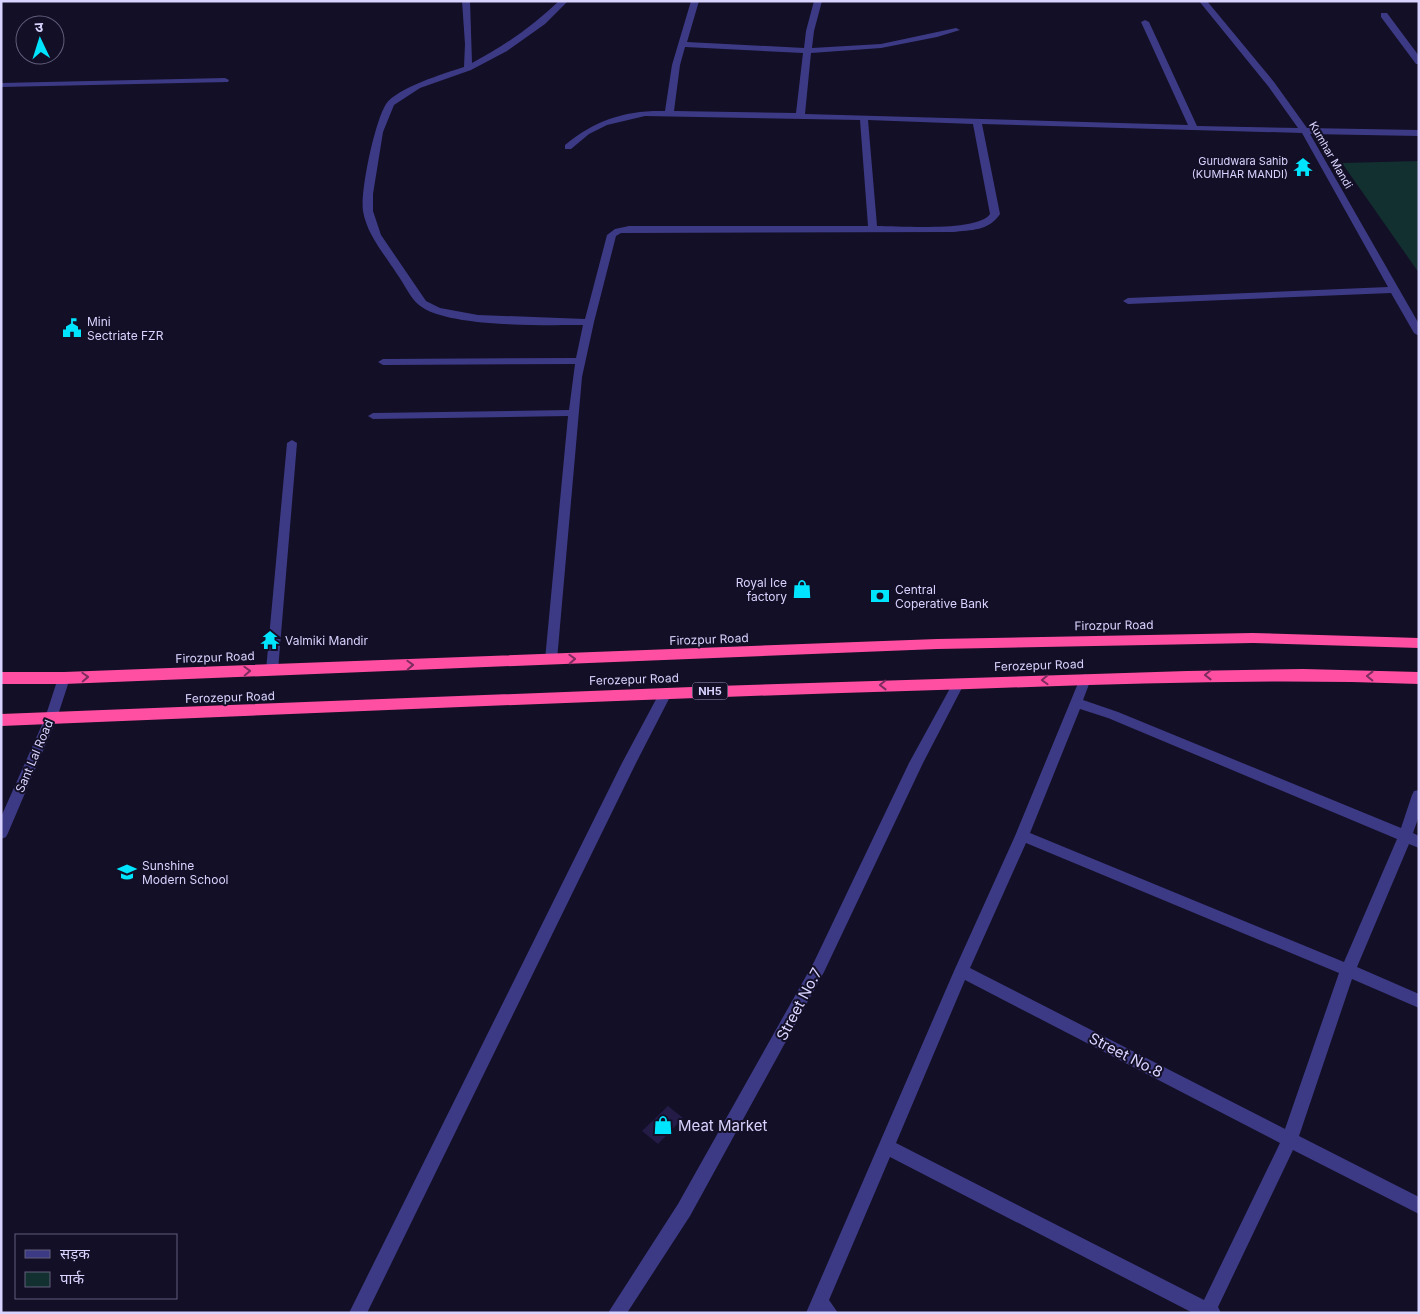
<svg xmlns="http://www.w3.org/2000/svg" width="1420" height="1314" font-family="Inter,'Noto Sans Devanagari',sans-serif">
  <rect width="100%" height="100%" fill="#130f26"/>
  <path fill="#12302f" d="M1419,161V273L1342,163Z"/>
  <path fill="#241b47" d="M668,1106L683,1118L658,1144L642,1131Z"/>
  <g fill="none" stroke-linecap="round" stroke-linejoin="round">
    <path fill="#3d3a85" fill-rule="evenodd" d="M462,1H470L472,63C504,46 533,26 559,1H568L545,24L507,51L471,70L420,88L394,105L383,132L373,194V211L381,235L426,301L440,308L478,315L585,319L607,235L615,229L629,226H868L860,120L645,116L607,125L589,134L571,149H565V145C595,120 626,110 665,111L672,65L691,1H699L687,42L804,48L806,31L814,1H822L814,31L812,48L881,44L956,28L960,30L937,37L881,48L811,53L805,114L1188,125L1141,22L1145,20L1149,22L1197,126L1298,128L1268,86L1199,1H1207L1274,82L1307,128L1419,130V136L1310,134L1419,324V336L1414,333L1391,293L1128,304L1123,301L1128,298L1388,287L1302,133L982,124L1000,214C989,231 971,230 953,232L621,233L616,236L594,322L582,377L557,660L555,663H547L545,660L568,416L373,419L368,416L373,413L569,410L575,364L383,365L378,362L383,359L576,358L583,325C547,325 446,328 419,305C410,298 404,283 397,274C385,255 367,235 363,211C360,191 375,121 386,104C397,88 445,73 464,67L465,44ZM685,47L803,53L796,113L674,111L680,65ZM868,120L973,124L990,214C978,232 901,226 877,226Z
      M1381,13H1387L1419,56V64H1416L1381,17Z
      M225,78L229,80L228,82L1,87V83Z
      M292,440L297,443L278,670L276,673H268L266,670L287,443Z
      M64,673L68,675L70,678L57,718L8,833L6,837L1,839V817L45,718L58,678L60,675Z
      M1085,674L1089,676L1091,679L1083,700L1118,712L1401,828L1412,795L1414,791L1419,790V816L1413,833L1419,836V848L1409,844L1357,967L1419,994V1008L1352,979L1299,1136L1419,1197V1214L1293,1150L1218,1307L1221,1313H1193L890,1157L829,1300L838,1313H806L954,971L1015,836L1081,676ZM1080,709L1108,718L1397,839L1344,962L1030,833ZM1026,843L1339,973L1285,1129L970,968ZM965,980L1280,1143L1204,1300L896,1143Z
      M958,679L962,681L964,684L923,763L824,972L690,1216L627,1313H608L678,1204L814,962L909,763L954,681Z
      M666,688L671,690L672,693L636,763L367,1313H349L622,763L661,690Z"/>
    <path fill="#ff4fa3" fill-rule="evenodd" d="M1253,633L1419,638V648L1253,643L937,649L64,684H1V672H64L937,639Z
      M1303,669L1419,672V684C1248,677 1077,686 906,691C604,700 303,714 1,726V714L717,686L1187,671Z"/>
  </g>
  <defs><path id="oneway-chevron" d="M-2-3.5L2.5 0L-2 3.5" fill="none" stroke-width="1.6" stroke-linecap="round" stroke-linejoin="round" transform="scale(1.25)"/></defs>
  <g stroke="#7d2c5e">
    <use href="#oneway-chevron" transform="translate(572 659) rotate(-2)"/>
    <use href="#oneway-chevron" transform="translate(410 665) rotate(-2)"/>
    <use href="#oneway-chevron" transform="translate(247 671) rotate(-2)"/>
    <use href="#oneway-chevron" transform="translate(1208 675) rotate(179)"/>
    <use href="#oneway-chevron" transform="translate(1370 676) rotate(-179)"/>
    <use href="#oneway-chevron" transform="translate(85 677) rotate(-2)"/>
    <use href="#oneway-chevron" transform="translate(1045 680) rotate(178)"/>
    <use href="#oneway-chevron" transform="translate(883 685) rotate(179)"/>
  </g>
  <defs>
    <g id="temple-bare" transform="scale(1.5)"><path d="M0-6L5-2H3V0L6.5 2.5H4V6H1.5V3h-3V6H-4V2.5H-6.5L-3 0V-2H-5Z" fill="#00e5ff" stroke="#130f26" stroke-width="2.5" paint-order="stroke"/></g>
    <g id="civic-bare" transform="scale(1.5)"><path d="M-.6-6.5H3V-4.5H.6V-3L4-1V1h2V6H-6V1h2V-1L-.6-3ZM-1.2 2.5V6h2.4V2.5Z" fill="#00e5ff" stroke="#130f26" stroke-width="2.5" paint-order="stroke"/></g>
    <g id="shop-bare" transform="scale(1.5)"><path d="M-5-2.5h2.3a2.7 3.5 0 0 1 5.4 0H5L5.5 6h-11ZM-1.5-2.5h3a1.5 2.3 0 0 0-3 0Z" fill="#00e5ff" stroke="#130f26" stroke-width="2.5" paint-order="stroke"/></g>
    <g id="bank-bare" transform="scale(1.5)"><path d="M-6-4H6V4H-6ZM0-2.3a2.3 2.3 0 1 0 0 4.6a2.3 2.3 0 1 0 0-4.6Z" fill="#00e5ff" stroke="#130f26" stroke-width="2.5" paint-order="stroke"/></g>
    <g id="school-bare" transform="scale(1.5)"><path d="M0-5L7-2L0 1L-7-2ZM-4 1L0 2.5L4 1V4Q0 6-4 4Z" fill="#00e5ff" stroke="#130f26" stroke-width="2.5" paint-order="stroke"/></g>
  </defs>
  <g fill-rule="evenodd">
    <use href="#temple-bare" x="1303" y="167"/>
    <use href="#civic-bare" x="72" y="328"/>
    <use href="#shop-bare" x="802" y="589"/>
    <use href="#bank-bare" x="880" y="596"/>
    <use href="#temple-bare" x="270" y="640"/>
    <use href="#school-bare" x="127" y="872"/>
    <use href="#shop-bare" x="663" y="1125"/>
  </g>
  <g text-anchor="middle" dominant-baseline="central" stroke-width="4" stroke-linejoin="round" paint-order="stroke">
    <g font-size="11" fill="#d9d4ff" stroke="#130f26">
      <text transform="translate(1331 155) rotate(60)">Kumhar Mandi</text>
    </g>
    <g font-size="11" fill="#d9d4ff" stroke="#130f26" text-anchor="end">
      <text x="1288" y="161">Gurudwara Sahib<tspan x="1288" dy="13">(KUMHAR MANDI)</tspan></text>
    </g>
    <rect fill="#130f26" stroke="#9e99be" stroke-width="1" x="692.5" y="682.5" width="35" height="17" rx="4"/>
    <g font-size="11" font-weight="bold" fill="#d9d4ff">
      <text x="710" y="691">NH5</text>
    </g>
    <g font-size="12" fill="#d9d4ff" stroke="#130f26" text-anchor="start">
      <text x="87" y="321">Mini<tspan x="87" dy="14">Sectriate FZR</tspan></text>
      <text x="787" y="582" text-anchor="end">Royal Ice<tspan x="787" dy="14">factory</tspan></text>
      <text x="895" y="589">Central<tspan x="895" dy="14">Coperative Bank</tspan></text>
      <text x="285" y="640">Valmiki Mandir</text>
      <text x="142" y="865">Sunshine<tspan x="142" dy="14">Modern School</tspan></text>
    </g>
    <g font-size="12" fill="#d9d4ff" stroke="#130f26">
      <text transform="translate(1114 625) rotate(-1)">Firozpur Road</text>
      <text transform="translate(709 639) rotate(-2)">Firozpur Road</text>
      <text transform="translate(215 657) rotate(-2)">Firozpur Road</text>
      <text transform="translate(1039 665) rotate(-2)">Ferozepur Road</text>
      <text transform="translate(634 679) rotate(-2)">Ferozepur Road</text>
      <text transform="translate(230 697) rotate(-2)">Ferozepur Road</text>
      <text transform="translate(34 756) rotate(-67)">Sant Lal Road</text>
    </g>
    <g font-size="15" fill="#d9d4ff" stroke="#130f26">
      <text transform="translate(799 1004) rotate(-62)">Street No.7</text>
      <text transform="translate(1126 1055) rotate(27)">Street No.8</text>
    </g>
    <g font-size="15" fill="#d9d4ff" stroke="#130f26" text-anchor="start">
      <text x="678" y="1125">Meat Market</text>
    </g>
  </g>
  <rect width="1420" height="1314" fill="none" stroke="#d9d4ff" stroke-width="5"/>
  <rect x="15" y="1234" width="162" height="65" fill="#130f26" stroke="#625e7d"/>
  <rect x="25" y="1250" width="25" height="8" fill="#3d3a85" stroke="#625e7d"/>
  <text x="60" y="1259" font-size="15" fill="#d9d4ff">सड़क</text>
  <rect x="25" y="1272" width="25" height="15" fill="#12302f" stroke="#625e7d"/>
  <text x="60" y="1284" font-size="15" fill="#d9d4ff">पार्क</text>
  <g transform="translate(40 40) rotate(356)"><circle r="24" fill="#130f26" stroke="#625e7d"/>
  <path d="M0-4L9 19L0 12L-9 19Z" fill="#00e5ff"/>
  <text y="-8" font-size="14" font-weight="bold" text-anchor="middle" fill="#d9d4ff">उ</text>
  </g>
</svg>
